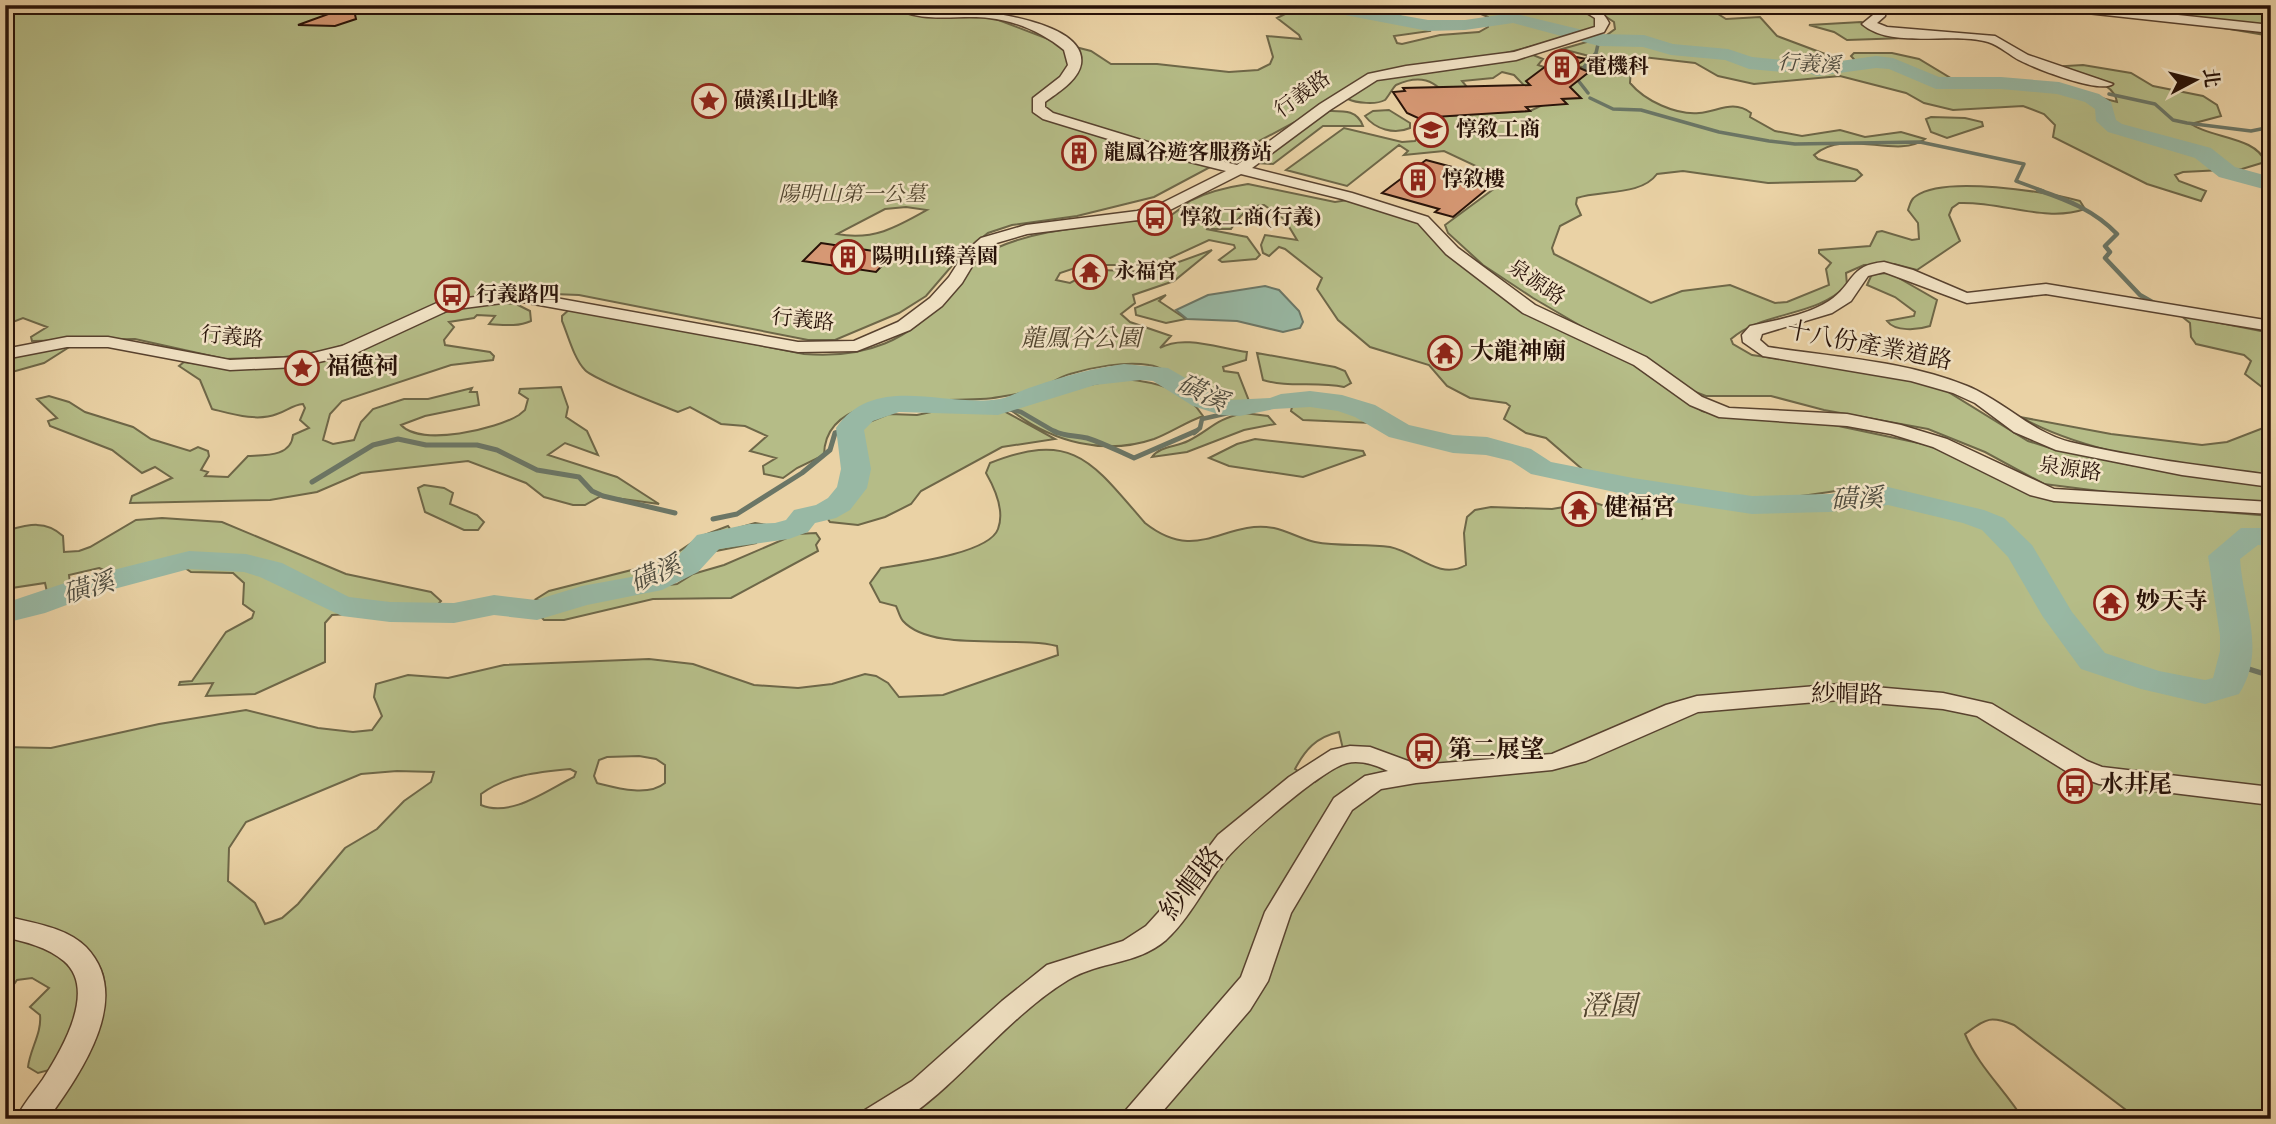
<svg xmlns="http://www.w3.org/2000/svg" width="2276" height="1124" font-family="'Old Standard TT','Noto Serif TC',serif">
  <rect width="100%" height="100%" fill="#ead2a5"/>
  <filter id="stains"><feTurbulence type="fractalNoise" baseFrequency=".00286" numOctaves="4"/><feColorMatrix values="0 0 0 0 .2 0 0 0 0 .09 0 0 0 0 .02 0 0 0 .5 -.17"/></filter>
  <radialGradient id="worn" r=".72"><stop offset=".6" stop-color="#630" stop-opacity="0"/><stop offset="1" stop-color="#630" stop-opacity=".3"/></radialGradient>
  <path fill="#b5bc87" stroke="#6e6748" stroke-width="2" fill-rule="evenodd" d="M5,5H972L988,16L1056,42L1091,51L1111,64H1157L1229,72L1258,70L1270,64L1273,57L1267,36L1301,39L1299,35L1277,18L1303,5H1372L1429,28L1430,31L1394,36L1397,43L1402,44L1440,35L1479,32L1488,27V17L1460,5H1574L1595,16L1598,29L1483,59L1418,68L1348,88L1295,122L1154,197L1077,216L1012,225L988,233L962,254L926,296L899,313L835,340H808L579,295L502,292L434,305L357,341L325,351L284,357L225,359L135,339L32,341L31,337L47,327L23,318L5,325ZM906,207L927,210C897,227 873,241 837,234L885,209Z
    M1588,5H1704L1726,19L1760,17L1777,36L1825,54L1813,60L1830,69L1860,66L1851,56L1854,53H1892L1919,59L1964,86L2063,88L2117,102C2114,81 2081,77 2065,66L2083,65L2131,73L2153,86L2203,96L2217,105L2221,116L2191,124C2211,138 2257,137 2265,162L2242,169L2183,172L2175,175L2179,181L2206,191L2201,201L2147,184L2053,137L2055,125L2044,114L2023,106L1953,110L1924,103L1906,93L1840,76L1754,84L1718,76L1695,63L1643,57L1631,68L1630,83C1645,101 1676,115 1699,113C1717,112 1733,99 1751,113L1750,117L1775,131L1802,136L1840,130L1865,137L1901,132L1925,139C1896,160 1846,127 1814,155L1818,159L1857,170L1862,175L1855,181L1768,183L1683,171L1657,174C1641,196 1601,190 1577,198L1576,204L1581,215L1560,226L1552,248L1554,254L1651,303L1682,291L1730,285L1775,303L1787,302L1829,285L1826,269L1831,263L1819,253V250L1870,246L1877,232L1882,231L1912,240L1919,239L1918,223L1908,210C1910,204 1911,199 1916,196C1945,175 2046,192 2080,201L2085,209C2045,223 2002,201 1959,203L1952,208L1949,215L1960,241L1917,270L1894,264L1864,265L1846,273L1847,285C1816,318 1764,310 1731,339L1733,344L1752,355L1902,377L1945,390L2028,441L2050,448L2131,465L2271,487V502L2123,494L2044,484L1985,452L1928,429L1824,410L1771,396H1706L1690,390L1533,298L1483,265L1448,233L1445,225L1503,182L1488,177L1493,174L1444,151L1404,155L1408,151L1399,145L1347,186L1286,170L1344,128L1402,142L1415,141L1425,127L1418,118L1461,115C1443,90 1431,69 1396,85C1392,89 1388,97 1385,100C1376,105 1356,103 1348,99L1371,80L1533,55L1543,59L1538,65L1544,67L1540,72L1579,70L1582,67L1575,66L1589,56L1562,49L1604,37L1615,29L1614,22ZM1502,72L1514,75L1543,105L1530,111L1488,113L1462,81L1493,78Z
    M2271,5V36L2094,6V5Z
    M1861,22L1906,38L1847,40L1834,32L1809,25Z
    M1389,110L1410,123V128C1394,135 1375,129 1365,116L1373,111Z
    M1329,111C1344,111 1357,110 1363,126H1323L1273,164L1255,163Z
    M1931,117L1965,118L1982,122L1983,126L1947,138L1931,132L1926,119Z
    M1248,184L1335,202L1348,200L1419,223L1454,257L1622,357L1702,411L1722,416L1829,424L1928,445L2044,497L2271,516V1119H2138L2014,1025C1989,1015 1986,1019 1965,1034C1978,1066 2005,1090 2023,1119H1145L1248,980L1130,1119H881L873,1111L851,1119H44C65,1084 135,992 90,955C79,946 22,927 5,920V747L51,748L159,724L246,710L318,728L353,732L372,730L382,716L374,697L376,684L408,675L448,678L504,665L649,659L693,664L754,685L798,688L832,684L865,674L876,676L888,683L899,697L943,695L1058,655L1057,646C1017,635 932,653 903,621C900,618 898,610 896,606L880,602L870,583L881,568C905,564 989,554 998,529C1005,511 994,487 986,473L990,463C1074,430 1092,462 1145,523C1198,565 1224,519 1274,528C1288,531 1301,539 1315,542C1339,547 1366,543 1390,547C1416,552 1439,581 1466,565L1464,533L1467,517L1475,510L1491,507L1552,509L1593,502L1642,519L1645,512L1621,501C1642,488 1707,505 1733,507C1771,509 1811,505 1847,497V489C1805,496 1760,503 1719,498C1672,492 1629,476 1582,476V469L1546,438L1526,433L1504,419L1510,406L1506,403L1470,398L1447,386L1429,365L1370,347L1338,320L1317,289L1322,278L1285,249L1279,247L1269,256L1263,253L1261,245L1265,235L1297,240L1285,220L1264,205C1248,205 1238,218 1231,229H1206L1247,237L1260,255L1256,259L1222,262L1219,260L1235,248L1234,245L1209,240L1155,265H1084L1060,273L1056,280L1070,283L1081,277H1101L1102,270L1151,272L1212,250L1174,281L1133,295L1135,303L1121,314L1130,322L1171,336L1160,348C1183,334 1221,349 1247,352L1246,360L1223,367L1224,371L1238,373L1249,401C1214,425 1180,369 1149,365C1125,361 1093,367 1070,374C1058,377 1048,386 1036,390C1024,393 1011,395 999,397C953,407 825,381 824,455L797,468L783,478L764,474L763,466L776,458L750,451L767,436L745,426L721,424L690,407L678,412C659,404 596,381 585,370C574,359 568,335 562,321V316L571,308L804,354C865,359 910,341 949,294C963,278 975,258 994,249C1035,230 1084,227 1129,221C1140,220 1156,222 1166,218C1175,214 1183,205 1192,200C1210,191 1228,187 1248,184ZM1339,732L1343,749L1330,771L1315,782L1295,769C1305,750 1316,737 1339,732ZM639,756L656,759L665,765V783C648,797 617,788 597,783L594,776L599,760L607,757ZM570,769L576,772L574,777C547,790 511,818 481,805V794C507,775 538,772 570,769ZM397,771L434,772L431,782L404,801L377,829L345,848L298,904L282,918L265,924L255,903L228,881L229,848L246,822L361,774Z
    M1890,273L1937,300L1930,326C1918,330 1895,332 1887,321L1914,316L1915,312L1895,297L1867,285L1872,274Z
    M1166,295L1159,301L1186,319L1166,323L1136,315L1135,308Z
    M516,304L530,311L531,321C518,327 504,325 489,324L495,316L477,315L474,318L449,322L454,327L444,340L445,345L490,352L494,356L493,360L451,365L342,401L330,414L323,440L333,444L354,440L361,422L373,409L404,399H428L472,388L470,392H477L479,405L425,416L401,425C421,447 497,429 519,415L525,410L528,399L519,393L520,389L561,387L568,407L566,417L587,431L598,455L565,443L548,455L617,477L659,504L601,496L585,505H573L544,497L526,483L468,461L361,473L317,492L270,500L130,503L132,496L172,478L155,467L142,473L112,450L50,426L48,421L57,418L37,399L49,396L69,402L85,412L133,427L151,439L190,451L198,447L208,451L209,456L201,470L208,472L205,476L228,477L248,456C265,455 291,457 293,435L309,428L300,420L305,408L303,404C292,405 287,411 277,414C257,422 232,414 212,409L200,380L179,366L184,362C219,367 285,371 317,361C383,340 445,298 516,304Z
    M2180,315L2271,333V394L2245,374L2251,361L2244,355L2196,344L2191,337L2190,323Z
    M71,346L44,363L5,374V356Z
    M1257,353L1335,367L1345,371L1351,383L1344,387C1317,381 1288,388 1263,380Z
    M1124,379C1155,382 1185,388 1203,416C1186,422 1170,433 1154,439C1104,456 1053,442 1012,411L1013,407C1049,394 1086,384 1124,379Z
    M1301,402C1326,402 1350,405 1370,423L1303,420L1291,411L1292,407Z
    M950,408L1004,411L1055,439L1002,447L921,491L911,504L885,517L858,525L830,522L825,515L830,507L860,485L857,427L889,414L917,415Z
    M1244,413L1268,416L1275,424L1244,430L1187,452L1152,457C1160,446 1176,447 1188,441C1212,429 1213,420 1244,413Z
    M2020,417L2111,434L2202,445L2227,442L2271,425V477C2187,465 2095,458 2020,417Z
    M1255,439L1363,451L1365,455L1303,477L1229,466L1209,458L1237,444Z
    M424,485L444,488L453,493L450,504L477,515L484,522L478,530H464L425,512L418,488Z
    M162,518L222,522L346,574L431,592L441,601L433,610L332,615L325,623V662L255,694L206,696L213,683L179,685L180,682L192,681L226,632L252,618L254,612L243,604L244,583L233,573L191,572L182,566C153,570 127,582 99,568L69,575L71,592L49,601L45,583L5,589V531C27,525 45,519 63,536L64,552L79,551L90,547L136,520Z
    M755,523L766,525L769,530L756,543L706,553L650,587L677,584L693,574L724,565L796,534L816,533L820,539L816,545L818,551L731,598L653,599L564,620H544L541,617L597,596L548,602L536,599L549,591L663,562L702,536L728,526L731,530Z
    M5,932C21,938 49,943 61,954C99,986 70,1035 53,1069L38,1073L28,1067C30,1049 42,1033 40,1015L30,1007L49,988L32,978L17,980L5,997Z"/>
  <path fill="#98b8a4" stroke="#6b7666" stroke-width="2" d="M1265,286L1279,290L1299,311L1303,322L1300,328L1283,332L1237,321L1187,319L1176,310L1208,295Z"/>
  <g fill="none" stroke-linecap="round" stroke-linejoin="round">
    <path stroke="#6b7666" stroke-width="3.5" d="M1588,93L1577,79L1590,71L1584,67L1596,53L1599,40
      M2109,94L2155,104L2173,120L2187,123L2251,131L2271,127
      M1590,98L1613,109L1641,110L1719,132L1769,141L1795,144L1920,142L2024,164L2016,181L2043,191"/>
    <path stroke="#6b7666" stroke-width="4.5" d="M2038,190C2068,200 2095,211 2117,234L2105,246L2110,252L2105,258L2140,295L2154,303
      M1000,407L1021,412L1057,433
      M836,433L850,428
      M1194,433L1200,428L1202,419L1237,411"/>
    <path stroke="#6b7666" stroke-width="5" d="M1054,431C1066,437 1074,435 1087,438C1103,443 1118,451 1134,458L1196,431
      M312,482L373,445L398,439L426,445H477L497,450L537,470L579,477L592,491L603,496L675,513
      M713,519L737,514L802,473L830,450L835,433L842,431
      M2236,665L2271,676"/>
    <path fill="#98b8a4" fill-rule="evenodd" d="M1310,5H1344L1428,20H1465L1513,13L1599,34L1644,35L1673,44L1728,49L1752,57L1784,60L1799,57L1819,64L1876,56L1893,58L1939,77H2001L2059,82L2099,94L2111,102L2116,120L2122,124L2211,148L2235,167L2271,177V191L2219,177L2195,158L2108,132L2096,121L2095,109L2085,102L2057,94L2001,89H1936L1889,69L1876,68L1817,76L1797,69L1784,72L1749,69L1725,60L1671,55L1643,47L1599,46L1513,23L1465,30L1428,31L1319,10Z
      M1124,364L1168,368L1213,394L1230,400L1270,398L1281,394L1310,391L1342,395L1375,405L1409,425L1453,435L1487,437L1531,449L1551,462L1633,478L1752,496L1829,494L1888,487L1984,510L2004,518L2032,545L2072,612L2105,653L2159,671L2205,680L2213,678L2220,651V636L2208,556L2241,528H2271V546L2258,545L2240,559C2243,606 2267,651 2239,694L2205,704L2141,689L2081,669L2043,617L2008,557L1982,530L1963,523L1888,505L1829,512L1752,514L1633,496L1531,474L1511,461L1486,455L1453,453L1389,437L1355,417L1338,411L1310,407L1274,409L1240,416L1221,415L1193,406L1153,381L1140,380L1095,385L998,415L899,412L873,421L864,430L871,469L867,488L850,510L836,518L815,523L808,532L789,539L719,549L698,572L662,590L587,605L537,620L494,615L454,623L390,622L342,616L260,577L244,572L189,569L99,593L45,613L5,623V603L77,579L189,551L246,554L282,563L349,597L390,602L454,603L494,595L536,600L582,586L642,575L676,558L697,535L749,524L775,523L786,520L794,510L816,505L828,498L837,487L841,469L836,428C875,372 946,408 999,399C1011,397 1023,389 1035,386C1064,376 1094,368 1124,364Z"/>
  </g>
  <path fill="#d69874" stroke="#281208" stroke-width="2" d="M353,5L356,19L335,26L298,25Z
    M1562,54L1586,59L1575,66L1589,72L1570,87L1581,98L1562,99L1567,104L1526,107L1530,111L1418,118L1407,113L1393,92L1405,91L1403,88L1530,85L1526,81Z
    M1426,160L1456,168L1498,180L1453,217L1435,212L1439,209L1382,193Z
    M821,243L893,254L876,272L803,261Z"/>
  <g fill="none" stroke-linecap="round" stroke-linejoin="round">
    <g stroke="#58422f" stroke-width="3">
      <path id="minor" d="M892,5C924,5 1089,11 1081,64C1078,81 1057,93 1045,102V107L1053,113L1164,147L1237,165L1320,104L1368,74L1406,66L1514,52L1595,27V18L1574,5C1590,5 1602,8 1609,23L1604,32L1516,60L1377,80L1330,110L1252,168L1352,193L1428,217L1458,248L1535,305L1646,357L1702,397L1729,408L1847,414L1901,425L1947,439L2054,489L2271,502V514L2054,501L2030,495L1933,447L1891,434L1847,426L1719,417L1690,405L1634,365L1523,313L1446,254L1418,223L1342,199L1241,174L1168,211L1138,220L1027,234L993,244L977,258L962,283L942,306L910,330L857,351L798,352L517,301L449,310L354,354L297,367L230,370L108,347H67L5,359V349L67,337H108L230,360L297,357L342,346L439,302L517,291L798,342L854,341L898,322L930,298L949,277L965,252L981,238L1026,225L1137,211L1158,205L1226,171L1154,153L1043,119L1033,112V98L1060,77L1068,65L1064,50C1043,33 1017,21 989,18C960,14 917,25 892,5Z
        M1874,5H1886L1885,16L1877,23L1887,27L1995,36L2028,55L2113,84C2100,94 2037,69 2021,61C2010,56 2001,46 1988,42C1952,31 1892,50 1862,24L1873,15Z
        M2044,5H2085L2271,25V33L2050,9Z
        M1884,262L1913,270L1967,293L2046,284L2271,321V331L2046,294L1967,303L1884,272L1868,276L1851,301L1832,313L1762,334L1760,340L1768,347C1833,357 1906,361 1967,386C2004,401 2031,432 2070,442C2136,458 2204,466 2271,475V487L2182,475L2056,450L2014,432L1975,403L1953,393L1911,381L1763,356L1743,342L1742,335L1750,326C1776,320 1805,316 1829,301C1854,285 1848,265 1884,262Z
        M1840,684L1943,693L1992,704L2087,761L2102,767L2271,787V805L2099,784L2069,773L1977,716L1943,709L1840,700L1698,712L1586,761L1552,770L1416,783L1381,789L1352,810L1291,913L1268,981L1250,1010L1156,1119H1122L1126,1110L1241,977L1265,912L1334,798L1365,776L1388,771C1376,765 1361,760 1347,763C1322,769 1244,838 1226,859C1205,885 1191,917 1166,940C1137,965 1099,961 1068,980C1009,1016 966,1076 910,1116L904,1119H861L865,1110L912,1081L1002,1001L1047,965L1123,941L1146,926L1166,904L1218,835L1289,777L1331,750L1350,746L1370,747L1419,765L1552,754L1666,705L1697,696Z
        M5,916C32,923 66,927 86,947C135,998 79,1075 48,1119H16C23,1104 34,1092 43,1079C61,1051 98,990 64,961C47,947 26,942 5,937Z"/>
    </g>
    <use href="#minor" fill="#f1e2c4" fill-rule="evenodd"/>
  </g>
  <defs>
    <g id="building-ring" transform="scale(1.75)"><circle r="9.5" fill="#f1e2c4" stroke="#8f2418" stroke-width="1.5"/><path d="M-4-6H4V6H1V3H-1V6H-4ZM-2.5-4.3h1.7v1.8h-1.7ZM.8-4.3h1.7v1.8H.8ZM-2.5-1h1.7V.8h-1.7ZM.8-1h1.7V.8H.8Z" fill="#8f2418"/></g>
    <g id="sight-ring" transform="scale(1.75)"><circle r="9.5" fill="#f1e2c4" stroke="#8f2418" stroke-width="1.5"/><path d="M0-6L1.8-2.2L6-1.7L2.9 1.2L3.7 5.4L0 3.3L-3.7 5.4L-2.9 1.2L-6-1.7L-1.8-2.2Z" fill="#8f2418"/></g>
    <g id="school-ring" transform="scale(1.75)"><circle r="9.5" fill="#f1e2c4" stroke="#8f2418" stroke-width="1.5"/><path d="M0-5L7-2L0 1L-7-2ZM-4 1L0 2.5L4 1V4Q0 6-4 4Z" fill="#8f2418"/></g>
    <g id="bus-ring" transform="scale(1.75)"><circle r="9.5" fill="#f1e2c4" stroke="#8f2418" stroke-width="1.5"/><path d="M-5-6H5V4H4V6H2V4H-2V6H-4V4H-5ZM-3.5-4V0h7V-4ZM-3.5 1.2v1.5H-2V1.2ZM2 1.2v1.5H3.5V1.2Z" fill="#8f2418"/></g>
    <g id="temple-ring" transform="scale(1.75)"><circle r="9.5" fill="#f1e2c4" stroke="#8f2418" stroke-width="1.5"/><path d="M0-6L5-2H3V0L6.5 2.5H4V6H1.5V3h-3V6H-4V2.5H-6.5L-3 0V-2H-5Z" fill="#8f2418"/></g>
  </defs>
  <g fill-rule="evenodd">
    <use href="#building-ring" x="1562" y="67"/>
    <use href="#sight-ring" x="709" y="101"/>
    <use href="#school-ring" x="1431" y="130"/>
    <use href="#building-ring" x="1079" y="153"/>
    <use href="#building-ring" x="1418" y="180"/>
    <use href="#bus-ring" x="1155" y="218"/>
    <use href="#building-ring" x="848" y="257"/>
    <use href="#temple-ring" x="1090" y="272"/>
    <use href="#bus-ring" x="452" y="295"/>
    <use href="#temple-ring" x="1445" y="353"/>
    <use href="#sight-ring" x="302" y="368"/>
    <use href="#temple-ring" x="1579" y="509"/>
    <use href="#temple-ring" x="2111" y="603"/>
    <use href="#bus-ring" x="1424" y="751"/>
    <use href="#bus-ring" x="2075" y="786"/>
  </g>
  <g text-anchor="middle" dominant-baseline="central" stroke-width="5" stroke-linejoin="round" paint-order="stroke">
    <g font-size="21" font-style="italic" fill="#4f4c3f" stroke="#f1e2c4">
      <text transform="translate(1809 65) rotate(3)">行義溪</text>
    </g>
    <g font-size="21" font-weight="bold" fill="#281208" stroke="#f1e2c4" text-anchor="start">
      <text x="1586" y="67">電機科</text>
      <text x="734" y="101">磺溪山北峰</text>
      <text x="1456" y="130">惇敘工商</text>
      <text x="1104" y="153">龍鳳谷遊客服務站</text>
      <text x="1442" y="180">惇敘樓</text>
      <text x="1180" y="218">惇敘工商(行義)</text>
      <text x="872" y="257">陽明山臻善園</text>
      <text x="1114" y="272">永福宮</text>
      <text x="476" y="295">行義路四</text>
    </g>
    <g font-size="21" fill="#281208" stroke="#f1e2c4">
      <text transform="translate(1303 95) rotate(-36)">行義路</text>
      <text transform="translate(1536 283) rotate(34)">泉源路</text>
      <text transform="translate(803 321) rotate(6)">行義路</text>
      <text transform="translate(232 338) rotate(5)">行義路</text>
      <text transform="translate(2070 470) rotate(8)">泉源路</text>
    </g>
    <g font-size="21" font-style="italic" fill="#52452e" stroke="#f1e2c4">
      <text x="852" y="195">陽明山第一公墓</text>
    </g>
    <g font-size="24" font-style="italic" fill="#52452e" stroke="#f1e2c4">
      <text x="1081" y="340">龍鳳谷公園</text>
    </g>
    <g font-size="24" fill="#281208" stroke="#f1e2c4">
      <text transform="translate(1869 347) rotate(11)">十八份產業道路</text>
      <text transform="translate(1847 696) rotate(1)">紗帽路</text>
    </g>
    <g font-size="24" font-weight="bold" fill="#281208" stroke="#f1e2c4" text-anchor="start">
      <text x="1470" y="353">大龍神廟</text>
      <text x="326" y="368">福德祠</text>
      <text x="1604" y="509">健福宮</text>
      <text x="2136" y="603">妙天寺</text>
      <text x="1448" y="751">第二展望</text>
      <text x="2100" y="786">水井尾</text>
    </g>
    <g font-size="26" font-style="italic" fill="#4f4c3f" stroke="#f1e2c4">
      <text transform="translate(1202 394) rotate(26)">磺溪</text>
      <text transform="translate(1857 500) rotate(-2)">磺溪</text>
      <text transform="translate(656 575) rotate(-23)">磺溪</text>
      <text transform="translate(89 589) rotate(-16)">磺溪</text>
    </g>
    <g font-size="28" fill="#281208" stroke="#f1e2c4">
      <text transform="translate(1193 884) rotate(-52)">紗帽路</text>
    </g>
    <g font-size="28" font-style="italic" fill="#52452e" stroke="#f1e2c4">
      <text x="1609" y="1008">澄園</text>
    </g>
  </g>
  <rect width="2276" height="1124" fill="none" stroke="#ead2a5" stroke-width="28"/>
  <rect x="7" y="7" width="2262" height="1110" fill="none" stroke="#281208" stroke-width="3.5"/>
  <rect x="14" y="14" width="2248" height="1096" fill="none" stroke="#281208" stroke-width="2"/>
  <g transform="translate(2195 80) rotate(83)" stroke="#f1e2c4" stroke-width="5" paint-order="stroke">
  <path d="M0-5L12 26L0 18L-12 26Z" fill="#281208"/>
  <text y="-10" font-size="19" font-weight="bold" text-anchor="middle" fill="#281208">北</text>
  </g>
  <rect width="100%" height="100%" filter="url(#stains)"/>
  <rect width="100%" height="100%" fill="url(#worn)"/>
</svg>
